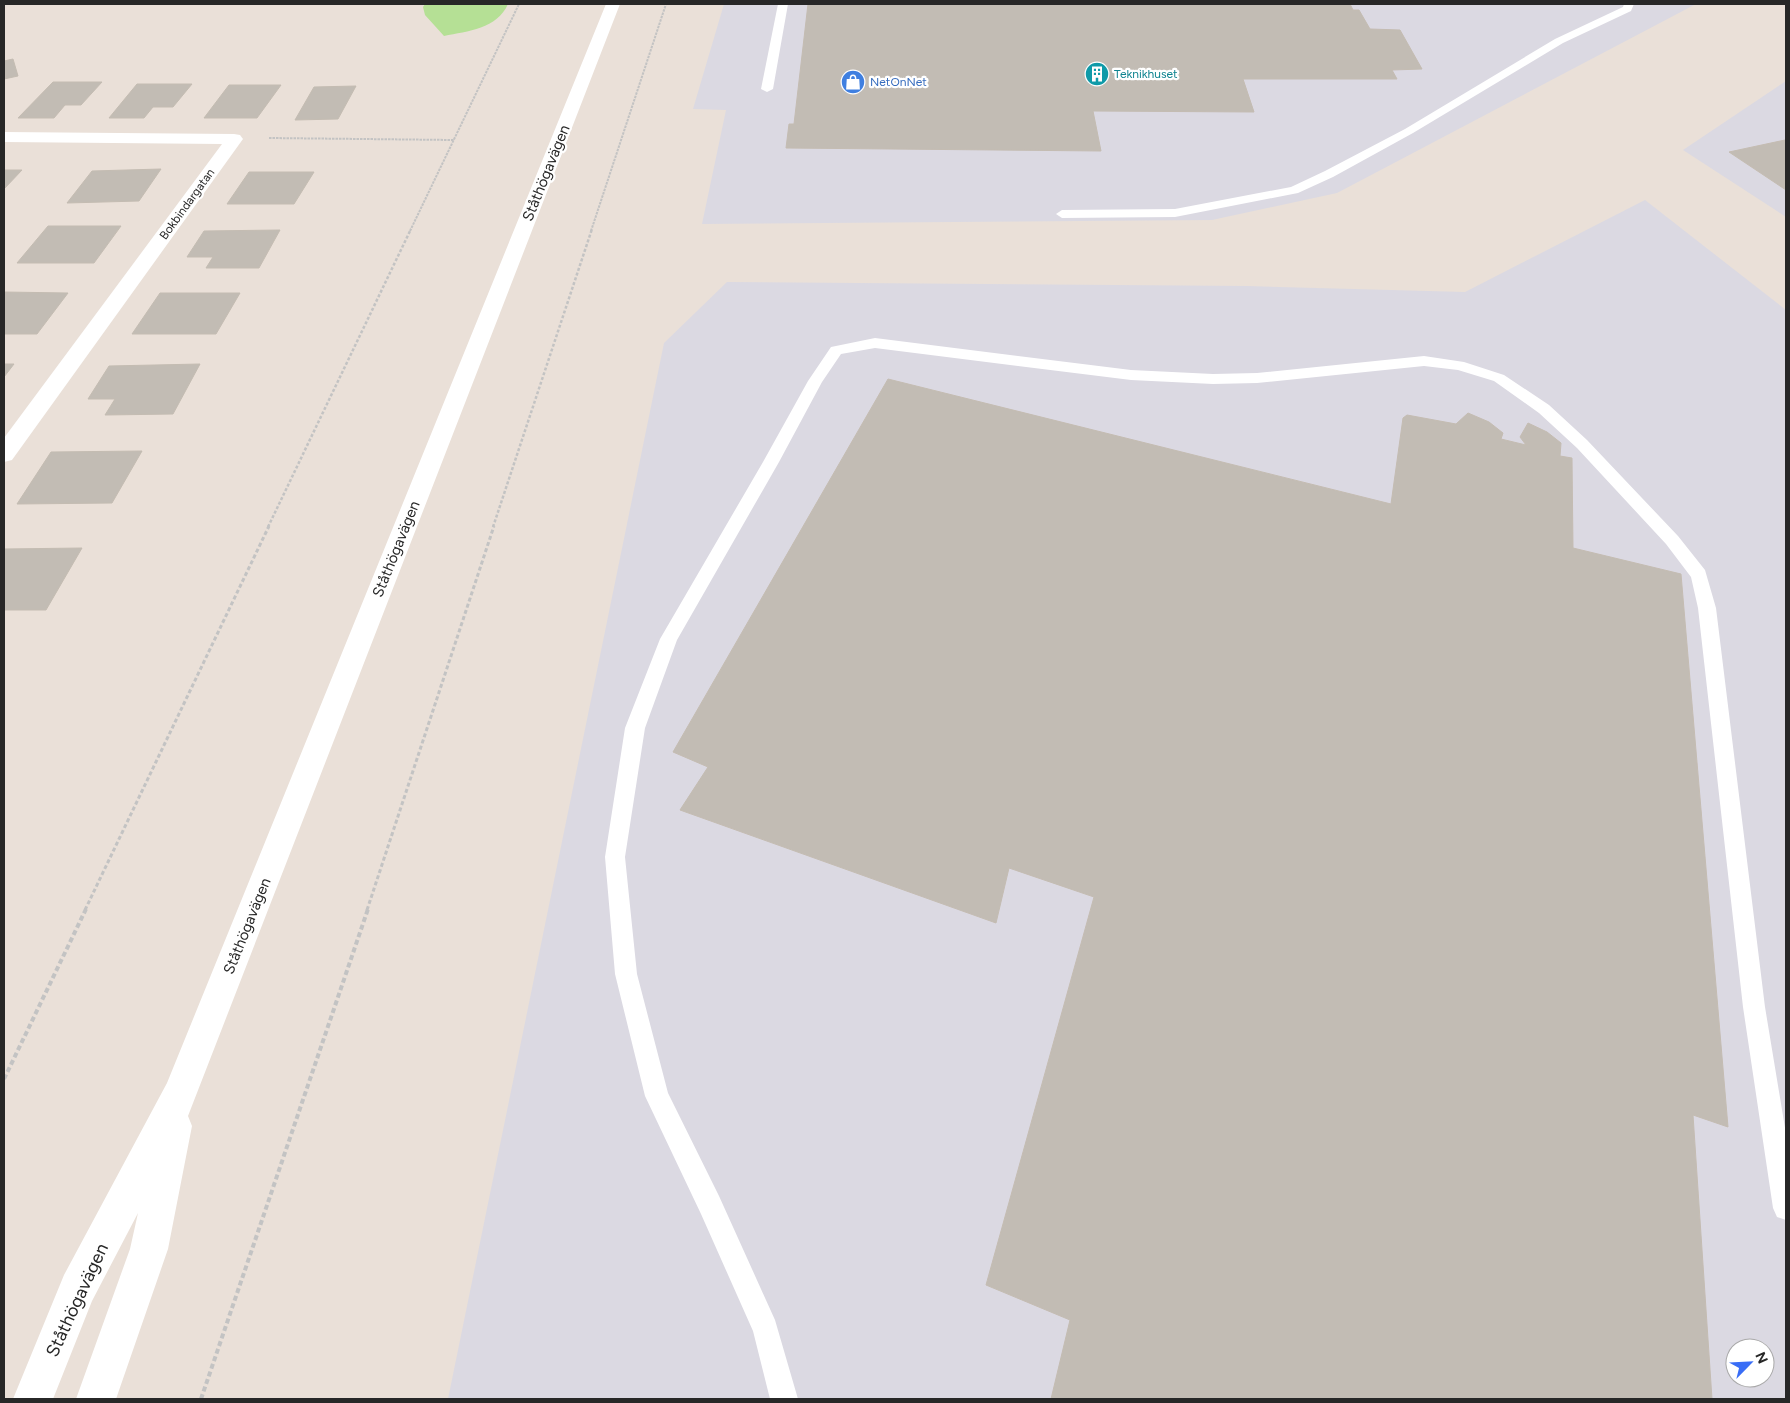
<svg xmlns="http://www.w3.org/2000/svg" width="1790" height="1403" font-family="Figtree,sans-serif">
  <rect width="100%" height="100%" fill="#eae0d8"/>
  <path fill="#dbd9e2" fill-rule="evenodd" d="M724,4H1696L1337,193L1212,220L702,224L726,110L693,109Z
    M1786,81V217L1683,150Z
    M1645,200L1786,310V1399H448L664,343L727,282L1247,286L1465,292ZM1735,1348H1765V1378H1735Z"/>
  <path fill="#b5e095" d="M425,4H508C497,29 468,31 444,36L425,15L423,7Z"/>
  <path fill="#c2bcb4" stroke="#c4bcb2" d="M808,4H1350L1353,10H1359L1370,29L1400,30L1422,69L1392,70L1397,79H1243L1254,112L1093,111L1101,151L786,148L789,124H794Z
    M13,59L18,76L4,79V61Z
    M53,82H102L81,105H65L54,118H18Z
    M137,84H192L173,107H153L144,118H109Z
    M229,85H281L257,118H204Z
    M356,86L338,119L295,120L314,87Z
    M1785,140L1786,190L1729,152Z
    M161,169L139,201L67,203L92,171Z
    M4,170H22L4,189Z
    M249,172H314L294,204H227Z
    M48,226H121L94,263H17Z
    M280,230L259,268H206L213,257H187L204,231Z
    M4,292L68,293L37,334H4Z
    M160,293H240L216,334H132Z
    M4,364H14L4,377Z
    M200,364L173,414L105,415L115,399H88L109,366Z
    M888,379L1391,504L1403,418L1407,415L1456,424L1468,413L1489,422L1503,433L1501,439L1526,445L1520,437L1528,423L1547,432L1561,443L1560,456L1572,458L1573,548L1681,574L1728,1127L1693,1115L1712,1399H1051L1070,1320L986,1285L1094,897L1009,868L996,923L680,810L708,767L673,752Z
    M142,451L112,503L17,504L51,452Z
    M82,548L46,610H4V549Z"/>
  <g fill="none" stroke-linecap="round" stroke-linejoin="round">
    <path stroke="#c3c3c3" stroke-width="2" stroke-dasharray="2.5 1" stroke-linecap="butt" d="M269,138L454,140
      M410,231L519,4
      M591,231L666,4"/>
    <path stroke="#c3c3c3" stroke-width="2.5" stroke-dasharray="3 2" stroke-linecap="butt" d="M268,527L411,229
      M493,527L592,229"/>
    <path stroke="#c3c3c3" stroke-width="3" stroke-dasharray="4 2.5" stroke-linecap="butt" d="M85,910L269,526
      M367,910L494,526"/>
    <path stroke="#c3c3c3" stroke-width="4" stroke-dasharray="5 3" stroke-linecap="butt" d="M4,1079L86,909
      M201,1399L368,909"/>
    <path fill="#fff" fill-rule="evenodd" d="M778,4H788L773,89L767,92L761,89Z
      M1624,4H1634L1631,11L1563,43L1413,133L1333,177L1298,193L1175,217L1062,218L1056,214L1062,210L1175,209L1291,187L1325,171L1405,129L1555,39L1623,7Z
      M875,338L1131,370L1213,374L1257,373L1424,356L1464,362L1504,375L1549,405L1587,440L1678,536L1705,570L1716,608L1765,1007L1786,1134V1220L1777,1217L1773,1208L1743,1007L1698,608L1691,577L1666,544L1577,448L1539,413L1494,381L1458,370L1424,366L1257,383L1213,384L1131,380L875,348L841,354L822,382L779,462L677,640L645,728L625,857L637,974L668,1093L719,1196L775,1320L798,1399H770L753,1331L701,1214L645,1096L615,974L605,857L625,728L660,639L763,462L808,381L831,347Z"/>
    <path fill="#fff" fill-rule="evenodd" d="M4,132L234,134L240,135L243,139L12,460L4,462V438L222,144L4,142Z"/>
    <path fill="#fff" fill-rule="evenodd" d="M606,4H620L188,1116L192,1126L168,1249L116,1399H76L130,1249L138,1213L92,1301L53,1399H13L64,1275L167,1083Z"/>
  </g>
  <defs>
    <g id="building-disc" transform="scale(1.25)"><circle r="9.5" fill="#0f9aa8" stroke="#fff"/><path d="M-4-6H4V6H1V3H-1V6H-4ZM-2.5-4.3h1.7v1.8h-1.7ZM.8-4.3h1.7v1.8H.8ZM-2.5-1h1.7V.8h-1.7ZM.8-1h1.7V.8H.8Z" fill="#fff"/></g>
    <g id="shop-disc" transform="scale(1.25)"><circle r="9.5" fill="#3f7fe0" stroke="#fff"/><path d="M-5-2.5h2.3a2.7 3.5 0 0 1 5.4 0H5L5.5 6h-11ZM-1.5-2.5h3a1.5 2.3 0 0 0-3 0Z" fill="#fff"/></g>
  </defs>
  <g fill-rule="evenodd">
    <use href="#building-disc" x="1097" y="74"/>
    <use href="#shop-disc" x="853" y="82"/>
  </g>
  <g text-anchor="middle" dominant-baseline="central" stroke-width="4.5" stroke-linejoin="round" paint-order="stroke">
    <g font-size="12" fill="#0d838f" stroke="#fff" text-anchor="start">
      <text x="1114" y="74">Teknikhuset</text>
    </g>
    <g font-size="12" fill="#366cbe" stroke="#fff" text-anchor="start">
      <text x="870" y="82">NetOnNet</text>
    </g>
    <g font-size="12" fill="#272727" stroke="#fff">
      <text transform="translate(187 204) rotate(-54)">Bokbindargatan</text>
    </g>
    <g font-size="15" fill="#272727" stroke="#fff">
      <text transform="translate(546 173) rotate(-68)">Ståthögavägen</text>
      <text transform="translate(396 549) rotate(-68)">Ståthögavägen</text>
      <text transform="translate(247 926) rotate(-68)">Ståthögavägen</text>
    </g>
    <g font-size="18" fill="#272727" stroke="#fff">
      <text transform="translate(77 1300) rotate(-65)">Ståthögavägen</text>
    </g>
  </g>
  <rect width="1790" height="1403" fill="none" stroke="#272727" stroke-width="10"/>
  <g transform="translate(1750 1363) rotate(66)"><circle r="24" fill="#ffffff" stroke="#a9a9a9"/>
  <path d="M0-4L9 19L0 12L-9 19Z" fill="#396df6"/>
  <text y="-8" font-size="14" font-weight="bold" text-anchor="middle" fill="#272727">N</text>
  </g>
</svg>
